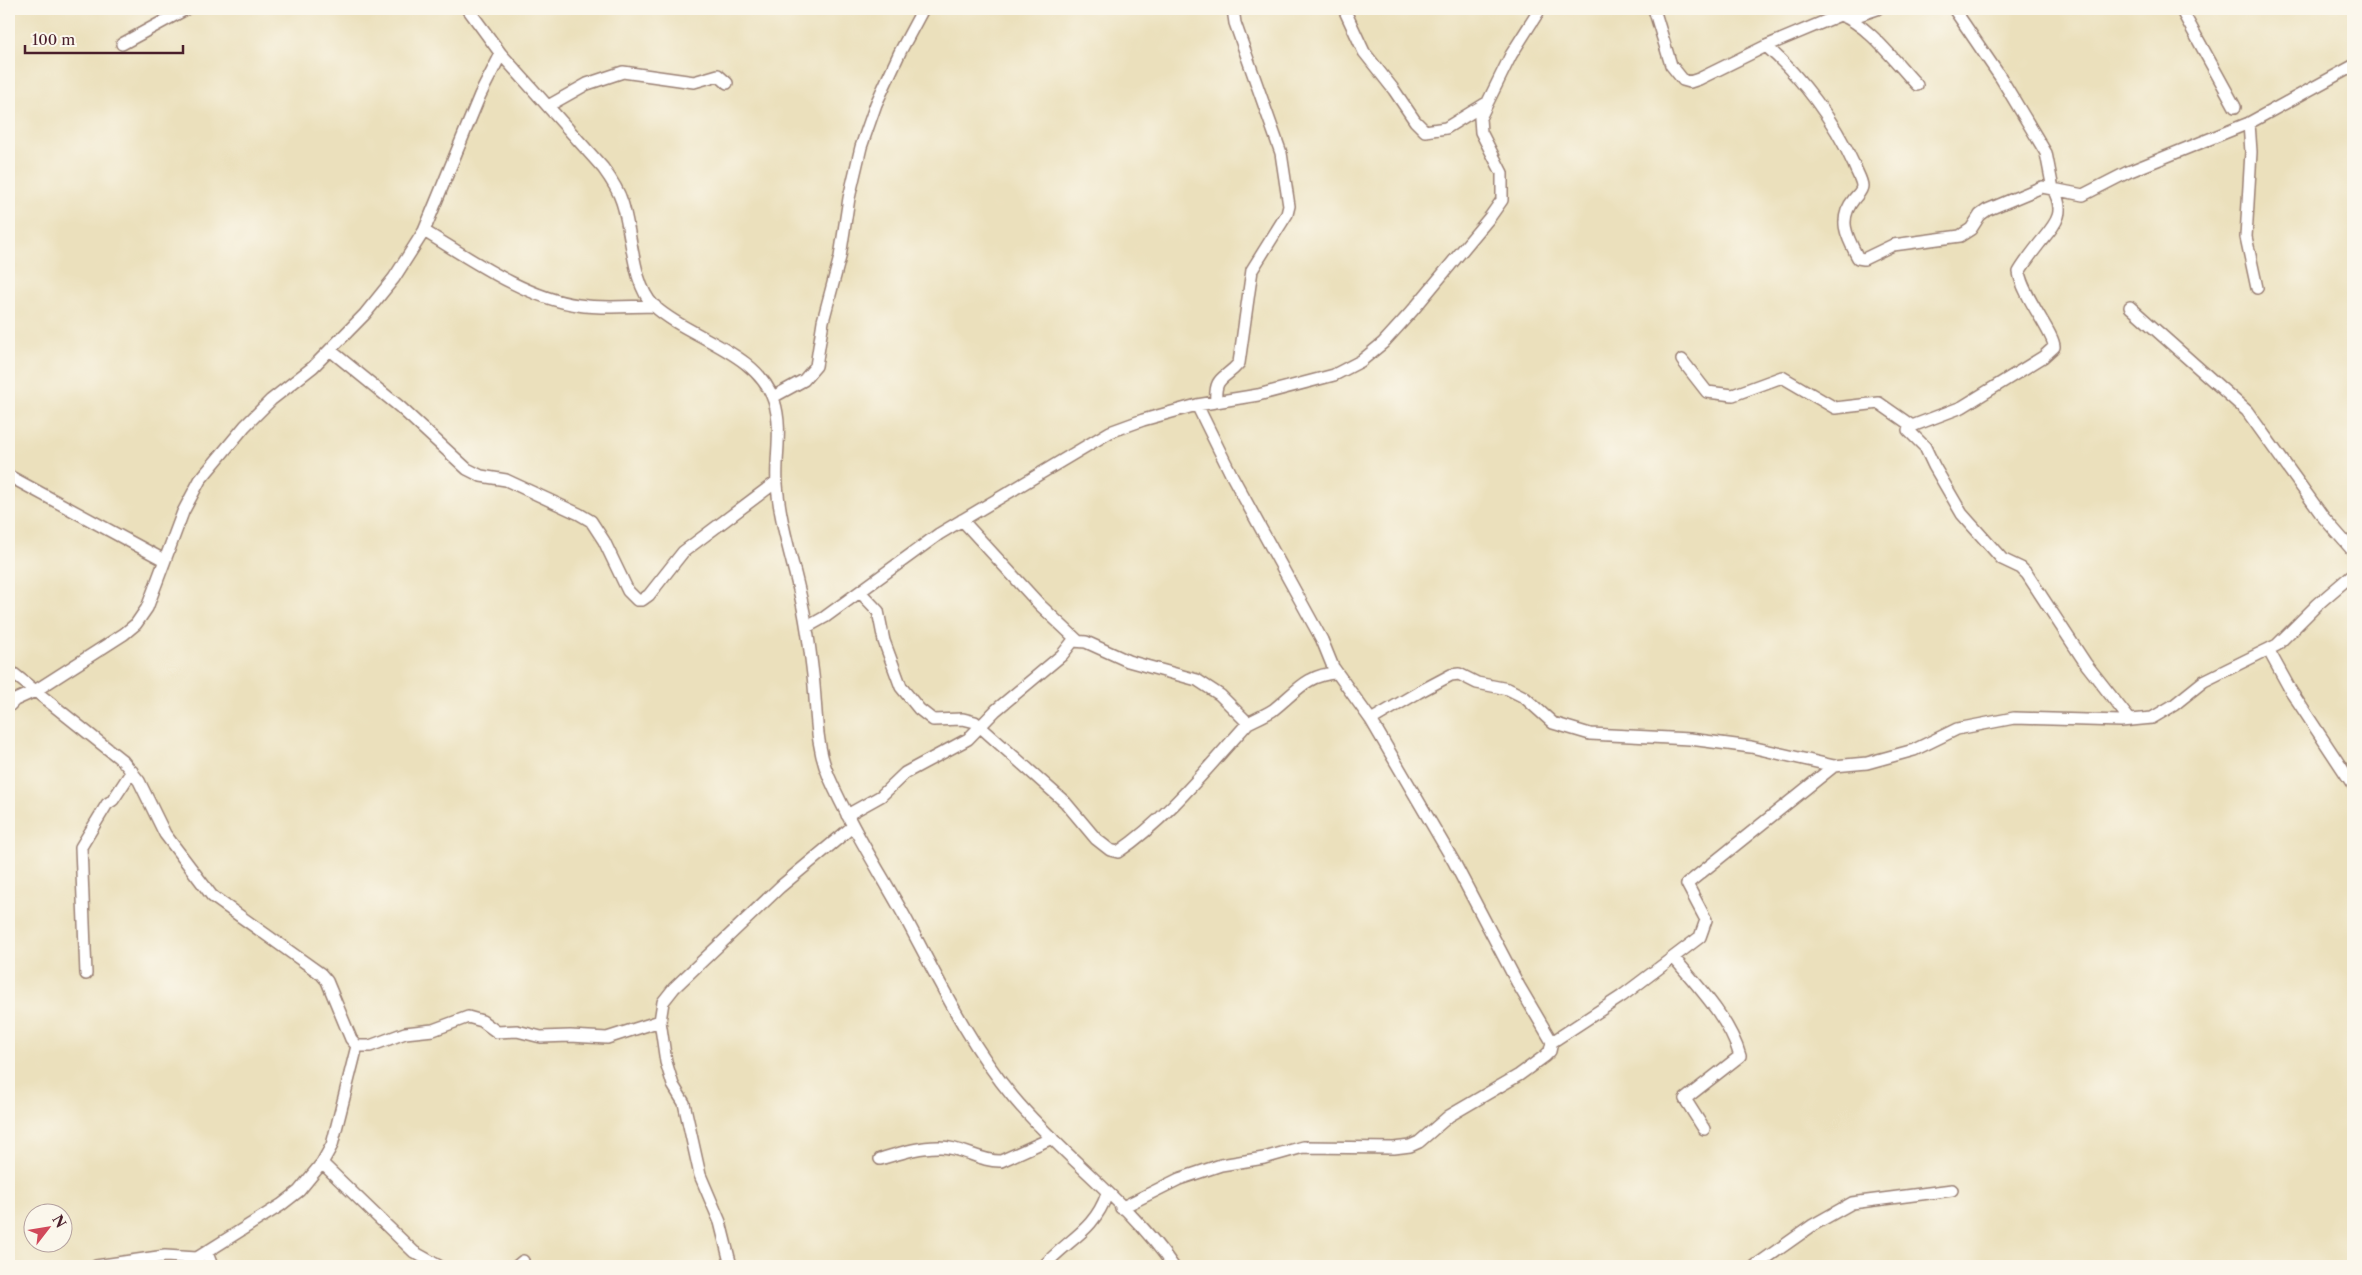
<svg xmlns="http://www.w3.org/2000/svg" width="2362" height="1275" font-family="'Libre Caslon Text',serif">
  <rect width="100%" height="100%" fill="#fbf7ec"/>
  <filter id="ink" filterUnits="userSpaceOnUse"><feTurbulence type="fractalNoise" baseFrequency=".02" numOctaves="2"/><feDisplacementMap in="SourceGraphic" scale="10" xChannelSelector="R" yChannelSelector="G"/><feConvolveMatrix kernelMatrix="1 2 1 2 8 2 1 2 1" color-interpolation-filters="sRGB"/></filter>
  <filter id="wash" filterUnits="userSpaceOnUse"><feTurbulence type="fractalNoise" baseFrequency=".0096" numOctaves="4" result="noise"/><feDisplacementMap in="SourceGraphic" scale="20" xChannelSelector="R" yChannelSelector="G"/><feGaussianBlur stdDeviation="1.12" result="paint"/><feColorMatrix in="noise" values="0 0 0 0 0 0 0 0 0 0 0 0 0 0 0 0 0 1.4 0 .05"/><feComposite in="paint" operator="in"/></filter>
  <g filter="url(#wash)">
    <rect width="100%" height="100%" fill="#ebe0bc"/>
  </g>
  <g filter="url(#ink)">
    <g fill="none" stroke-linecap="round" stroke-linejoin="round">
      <g stroke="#9a8074" stroke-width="14">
        <path id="minor" d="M468,9L501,54L603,168C611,179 618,189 622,202C632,231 632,285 654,306C689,338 758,352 774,401C783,429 775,456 777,484C780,530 799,578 806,624C809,641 811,658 813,675C817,710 815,745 829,777C851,827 880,872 906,919C938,979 969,1044 1013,1097C1061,1155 1130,1203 1173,1266
          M1344,9L1364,52L1394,90L1415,121L1425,131L1446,128L1485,104
          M1654,9L1671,65L1683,80L1690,82L1699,79L1766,46L1840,15C1867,23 1897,64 1917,85
          M1954,9L2001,78L2046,153L2053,189L2083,195L2128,172L2249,123L2353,66
          M2181,9L2235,107
          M1850,18L1877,9
          M122,44L186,9
          M1766,46C1802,78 1834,120 1854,165C1856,171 1862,180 1862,186C1862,191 1857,195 1854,199C1837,220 1847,237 1858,258L1864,259L1893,245L1960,236L1971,229L1980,215L1987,210L2042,187L2053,189C2067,214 2055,224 2039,244C2032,253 2025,262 2019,272C2022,295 2055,335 2054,347L2043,357L1962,407L1912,426L1908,430L1925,447L1934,466L1962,514L2002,559L2021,568L2027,574L2086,664L2130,720
          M548,106L587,84L623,72L694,82L718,75L727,83
          M2249,123L2251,152L2246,237L2257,288
          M424,231C469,258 525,298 578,305C603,309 630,306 655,306
          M2130,307L2247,411L2324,518L2353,551
          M330,350L400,407L467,469L481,476L506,480L579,514L591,521L604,541L628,591L637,600H642L649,595L683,552L776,482
          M1682,360L1707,392L1733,395L1782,377L1835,408L1879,403L1912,426
          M773,397L804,380L816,366L823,321L840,257L849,198L861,147L876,104L900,52L923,9
          M1216,402C1214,375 1225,380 1239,363L1252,270L1287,214L1289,206L1281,153L1235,23L1233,9
          M9,476L164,560
          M962,520L1040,605L1077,640
          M860,592L878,611L884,641L901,687L919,709L933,720L963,719L975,722L1065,802L1096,839L1110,850L1118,852C1166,820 1209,766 1248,723
          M807,627L825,617L939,534L1110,432L1143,420L1197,405L1258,395L1334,375L1361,361L1383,343L1413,310L1490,217L1502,200V173L1481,132L1480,118L1511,55L1540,9
          M2269,651L2291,691L2353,785
          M9,670L123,761L139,781L165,834L212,896L321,974L327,981L351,1039L357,1046H370L405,1033L433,1030L468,1017L482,1021L497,1032L517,1031L541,1037L570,1036L607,1038L660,1021
          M9,706L15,700L35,691L124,634L136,624L147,608L183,512L200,480L245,426L271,400L313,367L365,314L394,278L424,231L480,95L501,54
          M1371,720L1419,692L1451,675L1459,674L1477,683L1508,689L1524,697L1553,723L1590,734L1690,739L1751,747L1834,766
          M847,815L881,796L905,773L968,739L996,710L1062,655L1073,641L1086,642L1128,661L1197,680L1220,695L1248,723C1256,719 1265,715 1273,710C1296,692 1307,674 1337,673
          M1674,958C1698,986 1730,1020 1740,1056L1685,1099L1704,1129
          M86,974L81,847L107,804L113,800L132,771
          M1552,1042L1622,996L1700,937L1706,920L1687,884L1834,766L1867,763L1914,750L1957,729L2014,718L2121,721L2152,718L2174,705L2204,681L2277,645L2318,604L2353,574
          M880,1159C900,1153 921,1146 941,1147C962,1147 981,1162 1001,1161L1052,1138
          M322,1163L414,1252L439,1266
          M1121,1208L1179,1179L1221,1165L1264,1158L1303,1147L1394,1148L1410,1146L1419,1142L1449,1116L1519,1075L1545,1056L1550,1051L1552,1042L1519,986L1454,862L1371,720L1333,667L1322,640L1231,474L1197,405
          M207,1253L212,1266
          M96,1266L165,1256L197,1258L281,1205L299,1191L322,1163L332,1145L357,1046
          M517,1266L523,1261
          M731,1266L720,1222L700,1175L684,1103L673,1085L666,1062L660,1021L663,1002L674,988L780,887L852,827
          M1044,1266C1068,1239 1094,1231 1107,1194
          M1755,1266L1813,1225L1852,1203L1952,1190"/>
      </g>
      <use href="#minor" stroke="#fff" stroke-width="11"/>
    </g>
  </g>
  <rect width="2362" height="1275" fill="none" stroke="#fbf7ec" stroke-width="30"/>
  <g transform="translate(48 1228) rotate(59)"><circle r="24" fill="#fbf7ec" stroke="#b4a19f"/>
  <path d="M0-4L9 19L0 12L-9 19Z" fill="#d1495b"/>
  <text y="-8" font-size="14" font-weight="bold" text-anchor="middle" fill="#4a1f2b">N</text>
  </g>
  <path d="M25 45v8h158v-8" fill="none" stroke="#4a1f2b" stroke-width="2.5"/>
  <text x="32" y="45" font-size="15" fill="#4a1f2b" stroke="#fbf7ec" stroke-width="4" paint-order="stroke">100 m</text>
</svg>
